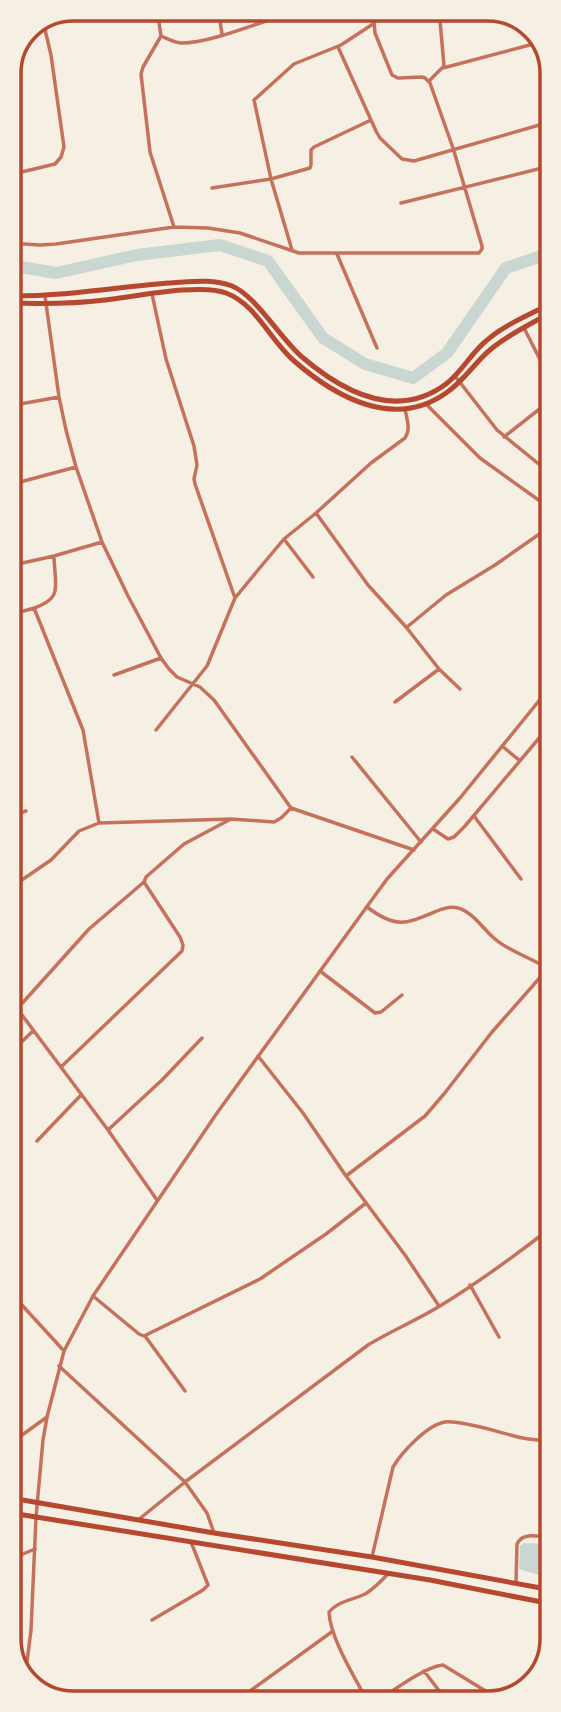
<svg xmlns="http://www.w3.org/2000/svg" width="561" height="1712" font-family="'PT Sans Narrow',sans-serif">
  <rect width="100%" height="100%" fill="#f6efe4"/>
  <path fill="#c9d6d2" d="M524,1543L552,1544V1575L543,1576L519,1569L520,1546Z"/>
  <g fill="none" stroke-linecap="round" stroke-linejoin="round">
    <path stroke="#c9d6d2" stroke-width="12" d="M9,265L56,273L137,255L220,245L268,261L323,338L365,364L413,378L447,353L506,268L550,253"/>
    <path stroke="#c5725c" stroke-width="3.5" d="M157,9L161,36L143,67L141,74L150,152L174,227
      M218,9L222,34
      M161,36C168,39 175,43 182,43C207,43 247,27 272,19
      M543,44L550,84
      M338,47L376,131L380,138L402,159L414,161L550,122
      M443,68L541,42
      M429,81L444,66L439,9
      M9,175L55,164L61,157L64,147L51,55L43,21
      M212,188L271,179L310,168L311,165V150L314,147L371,120
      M401,203L550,166
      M9,243L40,245L56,244L174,227L208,228L240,233L299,253H479L482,249V246L453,148L430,83L425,78L422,77L398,78L392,75L375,33L373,9
      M292,250L271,179L254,100L294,64L341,45L373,24
      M337,254L377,348
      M152,294L166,359L194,446L197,465L194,479L195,484L235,598
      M45,296L59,397L66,430L76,467L102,542L128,596L161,658L169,669L177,677L200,687L214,700L291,808L414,850
      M524,328L551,381
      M455,376L497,430L551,474
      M426,404L480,458L551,509
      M9,406L59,397
      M504,437L551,400
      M9,485L76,467
      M316,513L368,585L406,627L439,669L460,689
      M284,539L313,577
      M9,566L54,556L102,542
      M34,608L83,730L99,823
      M10,614C22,611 52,607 55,591C57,581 54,567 54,556
      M407,627L446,595L495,565L551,526
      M114,675L161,658
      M395,702L439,669
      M156,730L207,666L235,598L258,570L284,539L316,513L371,463L405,438C411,429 407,420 405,409
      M502,746L519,760
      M352,757L421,842
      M10,816L26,811
      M474,816L521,879
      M433,829L448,839L454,837L465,826L551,724
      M10,891L16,884L51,860L79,831L99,823L231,819L274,822L281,818L291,808
      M367,907C396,929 406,924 437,911C444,908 450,906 458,908C473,912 483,929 495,939C511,953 534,958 551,971
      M320,971L375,1013L381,1012L402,995
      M10,999L108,1130L157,1200
      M17,1009L89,929L144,882L146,877L184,844L229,820
      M10,1053L33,1031
      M258,1056L303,1113L346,1176L405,1255L439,1306
      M61,1067L182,951L183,945L180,937L144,882
      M108,1130L162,1080L202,1038
      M37,1141L81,1095
      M346,1176L425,1116L444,1094L492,1032L551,965
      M470,1285L499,1337
      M10,1292L64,1351
      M93,1296L139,1334L144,1336L260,1279L326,1234L366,1203
      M145,1336L185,1391
      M59,1366L185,1482L207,1513L214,1533
      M11,1443L47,1417
      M138,1520L185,1482L368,1345C391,1331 417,1320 440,1306C479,1282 516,1255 552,1227
      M372,1557L393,1467C402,1452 427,1425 445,1422C461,1420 498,1432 514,1436C527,1440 539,1440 552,1441
      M11,1559L35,1549
      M516,1583L517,1544C523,1531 540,1537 552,1538
      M152,1620L203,1590L208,1585L191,1542
      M424,1671L447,1701
      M239,1699L333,1631
      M368,1702C355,1678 330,1638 329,1612C338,1601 353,1600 365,1594C374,1589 381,1581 388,1574
      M376,1702C393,1691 424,1667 443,1665L502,1701"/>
    <path stroke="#c5725c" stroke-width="3.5" d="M25,1678L31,1630L36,1517L43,1440L47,1417L64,1351L93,1296L217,1113L387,879L460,798L551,686"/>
    <path stroke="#b5482f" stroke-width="5" d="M9,296C62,297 115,287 168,283C189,282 212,278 232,286C255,295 281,339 302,357C343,392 396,421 446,384C462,372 471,353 486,341C504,325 529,315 550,304
      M9,303C41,304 73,304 105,300C134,297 200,283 226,293C256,304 270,340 293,360C335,397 394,430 446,393C464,381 475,362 491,349C509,334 531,324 550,313
      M11,1498L214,1533L372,1557L552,1590
      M11,1513L430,1580L552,1604"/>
  </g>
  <path d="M0 0H561V1712H0ZM73 21H488A52 52 0 0 1 540 73V1639A52 52 0 0 1 488 1691H73A52 52 0 0 1 21 1639V73A52 52 0 0 1 73 21Z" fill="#f6efe4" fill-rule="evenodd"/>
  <path fill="none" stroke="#b5482f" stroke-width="3.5" d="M73 21H488A52 52 0 0 1 540 73V1639A52 52 0 0 1 488 1691H73A52 52 0 0 1 21 1639V73A52 52 0 0 1 73 21Z"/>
</svg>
